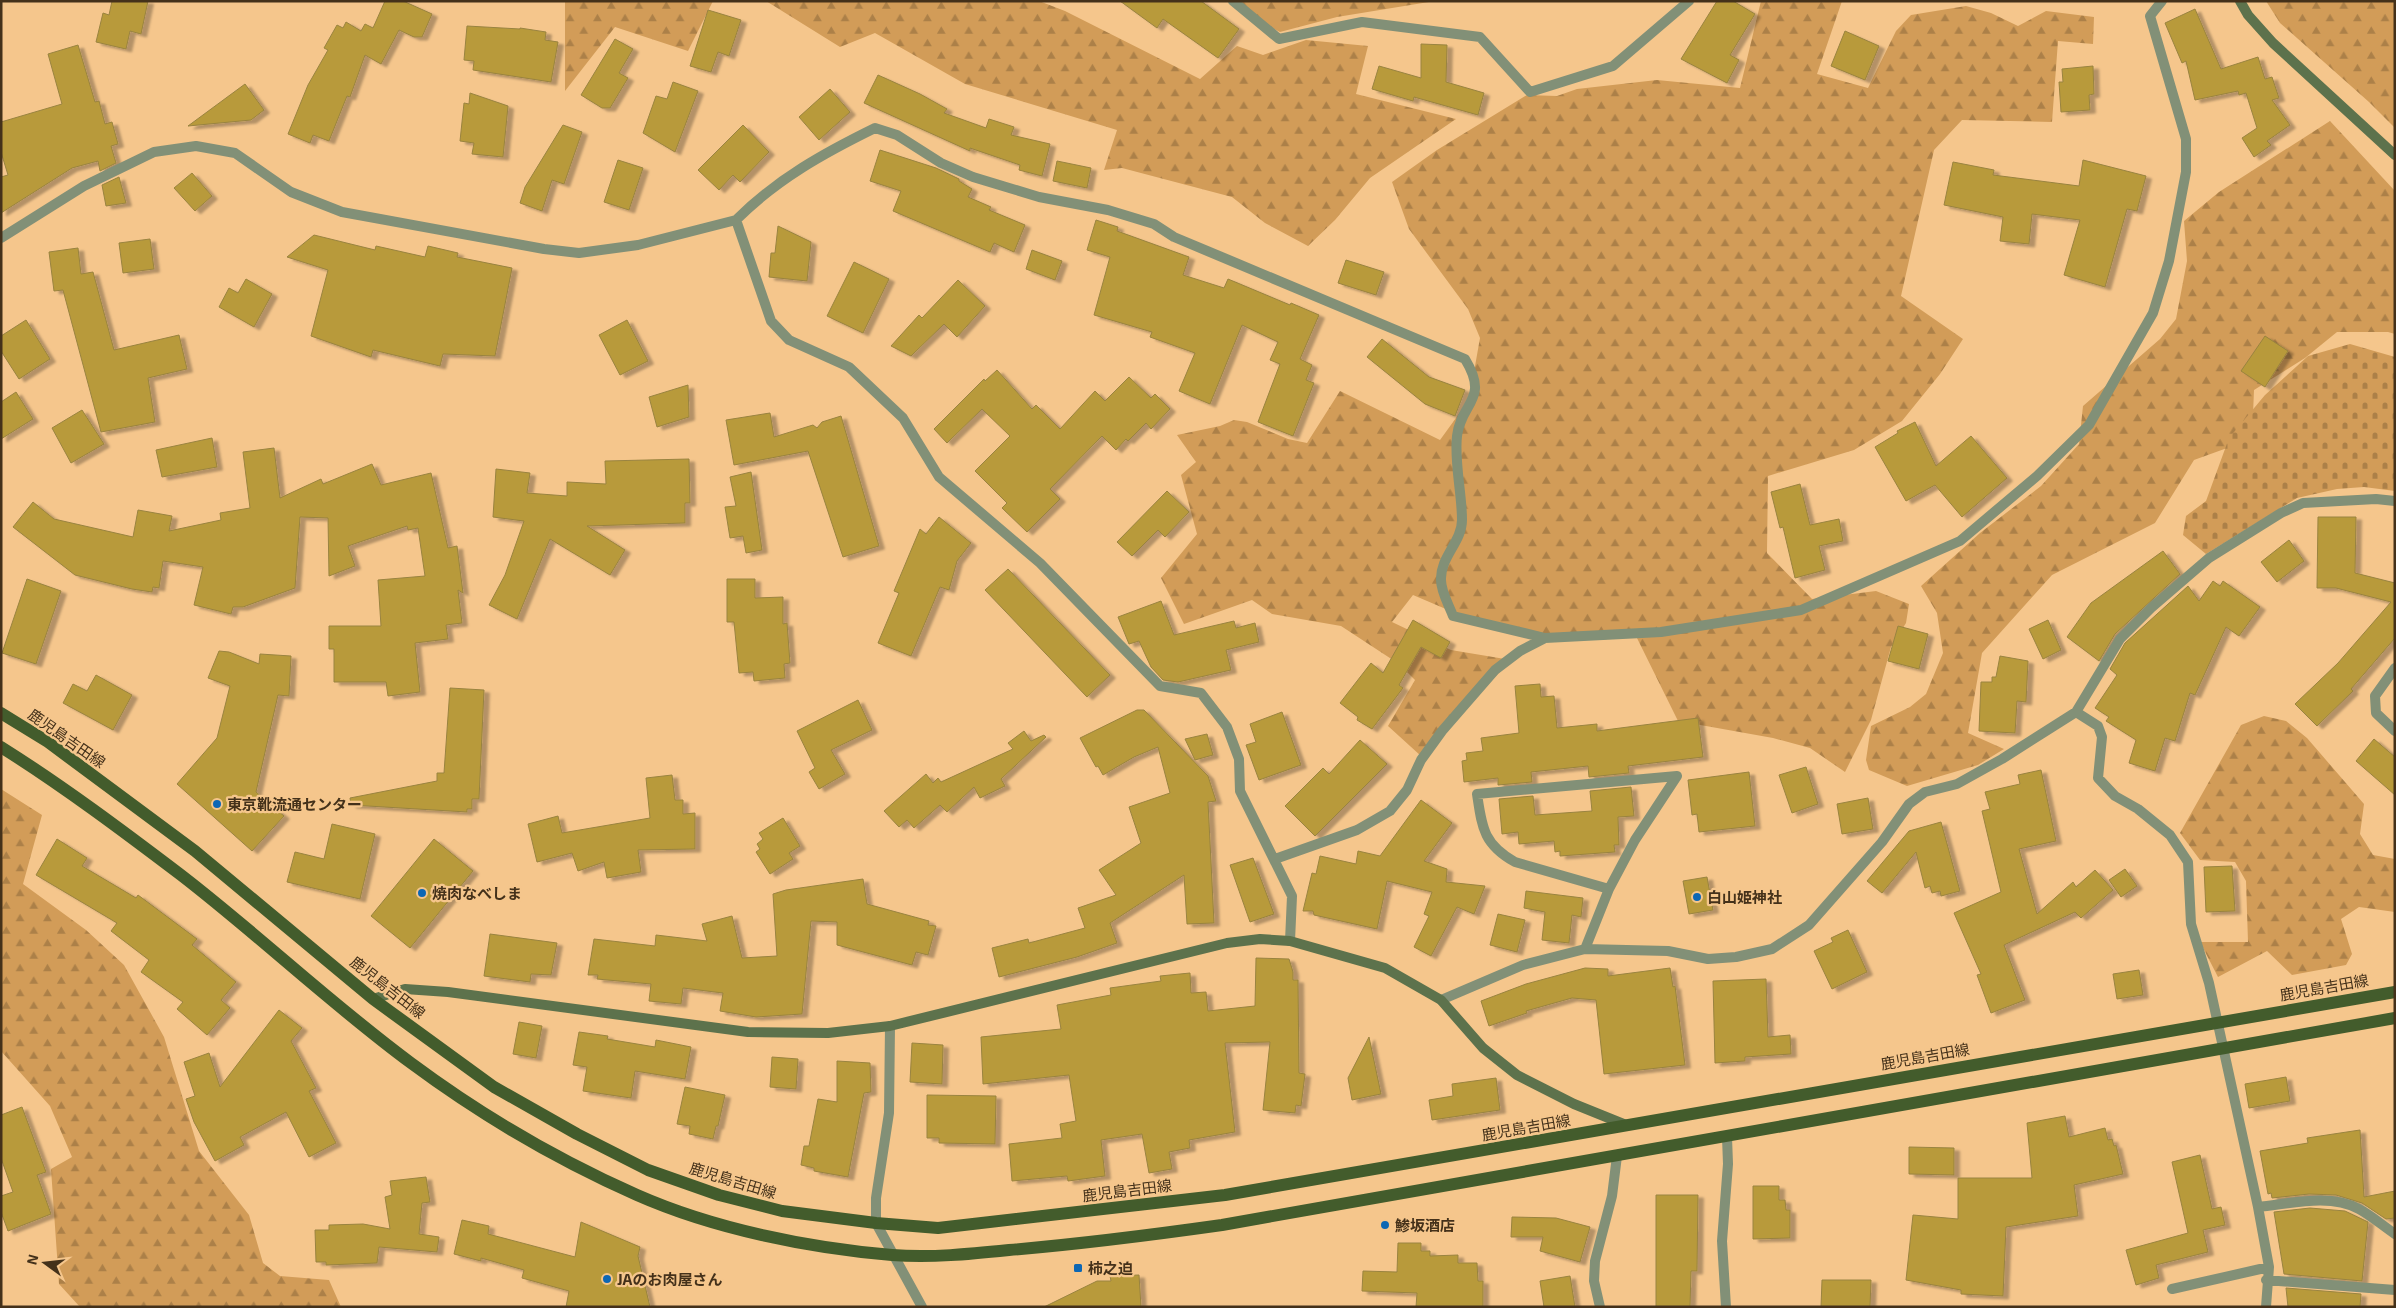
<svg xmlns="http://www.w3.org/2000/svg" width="2396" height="1308" font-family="'Exo 2','Noto Sans JP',sans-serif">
  <defs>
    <pattern id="forest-firs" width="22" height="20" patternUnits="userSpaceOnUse" patternTransform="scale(1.25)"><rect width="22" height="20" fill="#d29c58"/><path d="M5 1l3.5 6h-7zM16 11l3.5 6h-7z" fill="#ac8048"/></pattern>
    <pattern id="cemetery-stones" width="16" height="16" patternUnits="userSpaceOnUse" patternTransform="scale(1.25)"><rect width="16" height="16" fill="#d29c58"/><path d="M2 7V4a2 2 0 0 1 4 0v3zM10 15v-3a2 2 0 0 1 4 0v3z" fill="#ac8048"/></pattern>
    <filter id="shadow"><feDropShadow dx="5.5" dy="3" stdDeviation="1" flood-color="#0004"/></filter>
  </defs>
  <rect width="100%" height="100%" fill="#f5c68c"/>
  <path fill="url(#forest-firs)" d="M565,1H713L688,51L615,27L565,91Z
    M766,1H1039L1065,11L1200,79L1237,46L1263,55L1306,40L1368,46L1356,94L1456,119L1370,178L1335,220L1308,246L1265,223L1232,197L1122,168L1104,170L1117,130L965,84L875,33L840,47Z
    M1234,1H1435L1337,17L1280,32L1250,17Z
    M1761,1H1842L1817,74L1868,88L1896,31L1911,15L1966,6L1991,13L2018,26L2046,11L2094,17L2093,44L2058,41L2052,122L1962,120L1934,150L1901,296L1963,339L1940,374L1902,421L1854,450L1768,476L1767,553L1812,599L1876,591L1909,604L1906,623L1891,647L1871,720L1845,772L1810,748L1773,738L1678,721L1636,636L1598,640L1495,630L1413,595L1392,622L1451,650L1511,660L1421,756L1388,726L1415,680L1399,664L1341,626L1272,614L1252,600L1184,624L1161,578L1197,534L1181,475L1196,462L1177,435L1220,426L1234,420L1247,422L1288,439L1307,443L1340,391L1440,440L1469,400L1480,338L1468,309L1409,229L1392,182L1437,150L1527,95L1557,96L1577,89L1657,80L1740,88Z
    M2266,1H2395V128L2369,102L2280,23Z
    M2330,121L2395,191V334L2388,332H2337L2305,358L2254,390L2252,439L2194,460L2155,523L2052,575L1982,653L1968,733L2004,749L1978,765L1907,786L1869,770L1866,760L1871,726L1910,707L1926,694L1943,653L1937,613L1921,586L1980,533L2041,486L2079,444L2083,406L2160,339L2176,319L2187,261L2184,221L2219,192Z
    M2264,716L2286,721L2307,738L2364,804L2360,834L2373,855L2395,859V912L2359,907L2341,919L2352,954L2346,965L2292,975L2267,951L2218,977L2200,942H2248L2246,881L2235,862L2200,860L2180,833L2241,725Z
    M1,789L42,815L23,884L86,930L124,965L164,1037L199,1151L249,1215L263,1263L280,1276L329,1280L341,1307H80L59,1284L51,1169L72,1157L50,1106L1,1051Z"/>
  <path fill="url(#cemetery-stones)" d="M2350,344L2395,357V491L2364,487L2337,489L2297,498L2206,554L2183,535L2186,516L2206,501L2229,438L2265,395L2308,356Z"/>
  <path fill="#b89a3a" stroke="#998340" filter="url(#shadow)" d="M112,1H148L141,34L130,31L126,49L96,42L103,13L109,15Z
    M385,1H403L432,14L422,37H414L399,30L381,64L365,55L350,97L347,96L329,141L313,135L310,143L288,134L308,85L328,50L324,48L337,25L343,28L346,22L361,31L365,24L373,28Z
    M1120,1H1201L1239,29L1218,58L1163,19L1157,28Z
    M1717,1H1733L1755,14L1730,55L1739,60L1727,83L1681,59Z
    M2195,9L2221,69L2258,57L2265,79L2272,77L2279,98L2272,100L2290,125L2267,141L2271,145L2254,157L2242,138L2257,128L2246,93L2239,95L2238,91L2195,100L2186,61L2182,63L2165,23Z
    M708,10L741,20L729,56L718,52L711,72L690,66Z
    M467,26L520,29V28L546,32L545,40L558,42L551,82L473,70L474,61L464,60Z
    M1845,31L1879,46L1865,80L1831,66Z
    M615,39L633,49L619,73L628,78L610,108H602L581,95Z
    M1421,44L1447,45L1446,82L1484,93L1478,115L1414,97L1413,101L1372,89L1379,66L1421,78Z
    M78,45L95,102L99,101L105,124L112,122L118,144L111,146L116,163L100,171L98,161L72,168L1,213V177L8,175L1,152V122L62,104L48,54Z
    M2093,66L2094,94L2089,95L2090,110L2061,112L2059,82H2063L2062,69Z
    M878,75L920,94L947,109L944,113L986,128L989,119L1014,127L1011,135L1050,144L1042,176L1019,170L1020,165L970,148V151L864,103Z
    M673,82L698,91L675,152L643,133L656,96L667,99Z
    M245,84L264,110L251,120L188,126Z
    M830,89L850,112L819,140L799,117Z
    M470,93L508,106L503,157L472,154L474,143L460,141L464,103L469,104Z
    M563,125L582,132L564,184L552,180L542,211L520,203L525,187Z
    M743,125L769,152L740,182L733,175L719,190L698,170Z
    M880,150L936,168L959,179V181L972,189L968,197L991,207L989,210L1025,225L1014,252L994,243L990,252L893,211L901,191L870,181Z
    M618,160L643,168L629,210L604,202Z
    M2083,160L2146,176L2137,211L2127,209L2105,287L2064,275L2080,220L2032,214L2029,244L2000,241L2003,217L1944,205L1953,162L1994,170L1993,175L2079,186Z
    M1057,161L1091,168L1087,188L1053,181Z
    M192,173L212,196L195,211L174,188Z
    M119,177L126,203L106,206L102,185Z
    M1096,220L1118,227L1117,231L1189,257L1183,275L1224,288L1228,279L1290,305L1291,303L1319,315L1300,359L1312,365L1306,380L1314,383L1293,436L1258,422L1280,364L1270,360L1278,342L1242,325L1210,404L1179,391L1195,353L1150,337L1152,332L1094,315L1110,257L1087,250Z
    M778,226L811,242L807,281L769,277L771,253H775Z
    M314,235L375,250L376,246L425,257L428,246L458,253L457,257L512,268L495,356L443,354L440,366L373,350L371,357L311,336L328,270L287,257Z
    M150,239L154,269L123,273L119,243Z
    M78,248L81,274L93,272L114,350L179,335L187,369L148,378L155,422L101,432L63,290L54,291L49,252Z
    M1032,250L1062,261L1055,280L1026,269Z
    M1346,260L1384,272L1376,295L1338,283Z
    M854,262L889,279L863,333L827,316Z
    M246,279L272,294L254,327L219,307L229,288L238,293Z
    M958,280L985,306L957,337L944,324L911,356L891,346L919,315L922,318Z
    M26,320L50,359L19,379L1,351V336Z
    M627,320L648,361L620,375L599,335Z
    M2265,336L2288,351L2265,387L2241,371Z
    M1382,339L1429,377L1465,390L1455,416L1425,404L1367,357Z
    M997,370L1032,409L1036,405L1060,429L1095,391L1105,401L1129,377L1151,398L1155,394L1170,409L1151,429L1146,423L1128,441L1126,439L1116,450L1102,436L1050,489L1060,499L1027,532L1002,508L1007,503L975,471L1010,436L982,409L947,443L934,429L984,379L985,381Z
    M688,385L689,417L657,427L649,397Z
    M16,392L33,419L1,439V402Z
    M82,410L104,444L71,463L52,428Z
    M770,413L774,437L813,425L817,428L822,422L841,416L879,546L843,557L808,451L734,465L726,420Z
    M1915,422L1936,466L1971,436L2007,478L1962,517L1935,485L1906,501L1875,447L1898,433L1897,431Z
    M212,438L217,467L162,477L156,450Z
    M274,448L280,498L321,479L323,484L372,464L381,485L431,473L448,548L457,546L463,593L458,590L462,623L446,625L448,639L415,643L420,692L388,696L386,682H334V649H329V626H381L378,580L425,576L418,528L408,530L407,526L348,546L355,566L329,576L328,518L300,517L295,588L243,607H233L231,614L194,605L203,567L163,561L159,588L153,587L152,592L132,589L75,575L13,527L33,502L54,519L133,537L138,510L172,516L169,531L221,520L220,513L250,508L243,452Z
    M689,459L690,503H685V523L587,526L625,550L610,575L550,539L517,619L489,605L505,575L524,521L493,517L496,469L530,473L527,493L567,496V482L606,484L605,461Z
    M751,472L762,550L746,553L743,536L730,538L725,507L736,506L730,477Z
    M1800,484L1810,525L1839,519L1843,541L1819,546L1825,570L1795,578L1783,527L1780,528L1771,492Z
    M1167,491L1189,512L1165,537L1158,530L1132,556L1117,542Z
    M939,517L971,543L957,561L949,590L940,587L911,656L878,643L899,593L894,591L920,529L926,534Z
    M2318,517H2356L2355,573L2395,583V638L2351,689L2353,691L2317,726L2295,704L2338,663L2391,602L2336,588H2317Z
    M2289,540L2304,561L2277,582L2261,562Z
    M2163,551L2180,574L2115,634L2099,661L2067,637L2091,603Z
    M1008,569L1110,675L1087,697L985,590Z
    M27,579L61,591L36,664L2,653Z
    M727,579H755V598L783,597V624L787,623L790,663L784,664L785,678L754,681L753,672L739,673L734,622H727Z
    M2213,581L2220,586L2223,581L2260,607L2239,636L2226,627L2195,695L2190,693L2175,741L2165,738L2155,771L2129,763L2136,740L2106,721L2109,717L2095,708L2117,675L2110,669L2125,643L2188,586L2199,601Z
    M1161,601L1174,635L1234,621L1236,628L1255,623L1259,642L1226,650L1231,670L1178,682L1163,680L1151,667L1139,641L1129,644L1118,617Z
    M1413,620L1450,642L1441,658L1421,647L1399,685L1403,688L1372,729L1357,720L1358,717L1340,703L1371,663L1383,673Z
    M2048,620L2061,650L2043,659L2029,629Z
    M1898,626L1928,634L1919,669L1888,661Z
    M219,651L229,652L259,664L260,654L291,656L289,696L278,695L256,792L284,816L252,851L177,784L217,738L230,686L208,678Z
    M2000,656L2028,661L2026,702L2017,701L2015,733L1979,731L1981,682H1992V677H1996Z
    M96,675L132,695L113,730L63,703L73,684L87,691Z
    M1540,684L1541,697L1554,696L1557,728L1597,724V731L1698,718L1703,757L1628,766L1629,773L1589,777L1588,766L1531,772L1532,782L1498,785V778L1464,782L1462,761L1467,760L1466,753L1483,751L1481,738L1519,733L1515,686Z
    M450,688L484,690L479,799H472V809H467V812L351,805L350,798L437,781V773H444Z
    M858,700L872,730L831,750L845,774L819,789L809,772L815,768L797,731Z
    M1137,710H1144L1208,776L1216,801L1208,802L1214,923L1187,924L1184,875L1110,923L1117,943L1077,957L999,977L992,948L1028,939L1029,943L1085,928L1078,908L1116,895L1099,870L1141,843L1129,807L1170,793L1158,747L1134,757L1103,775L1098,766L1096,767L1080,738Z
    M1282,712L1301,765L1259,780L1246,745L1256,742L1250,724Z
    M1024,731L1031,741L1044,735L1046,737L1001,779L1005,786L980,798L974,787L947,812L940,805L914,828L907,820L899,827L884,811L926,774L933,783L938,778L941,782L1013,749L1008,743Z
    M1207,734L1213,755L1195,760L1185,739Z
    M2374,739L2395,757V795L2356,761Z
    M1360,740L1387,764L1315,836L1285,806L1323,768L1329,774Z
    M1806,767L1818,804L1792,813L1779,775Z
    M2041,770L2056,841L2019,849L2037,914L2073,882L2076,887L2095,870L2113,890L2081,918L2075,912L2004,945L2025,1000L1991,1013L1977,975L1981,974L1954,913L2001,892L1982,811L1990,809L1985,792L2020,784L2018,775Z
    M1749,772L1755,826L1699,832L1697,814L1692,815L1688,780Z
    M672,775L675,800H683V814L695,813V849L638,850L641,872L607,878L604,862L578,871L572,853L537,862L528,824L558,816L562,833L650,818L646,778Z
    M1631,787L1634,816L1618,817L1619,845H1614L1615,852L1560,856V851L1555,852L1554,841L1519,844L1518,832L1502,834L1499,799L1533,796L1535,815L1592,811L1590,791Z
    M1868,798L1873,829L1842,834L1837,804Z
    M1421,800L1452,823L1424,861L1447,869L1446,882L1485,886L1474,914L1457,907L1431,956L1414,947L1429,916L1424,914L1432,892L1387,881L1377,929L1314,915L1313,911H1303L1312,873L1316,874L1320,856L1356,864L1358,851L1380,856Z
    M783,818L800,846L789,853L793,859L770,874L756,852L760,849L757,844L763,839L759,833Z
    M1941,822L1960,891L1941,896L1940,891L1932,893L1930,886L1925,888L1916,852L1882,893L1867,881L1909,831Z
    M332,824L375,834L360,899L287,882L295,852L324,859Z
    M57,839L87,858L82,866L136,898L138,895L197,939L192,945L236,982L221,1000L230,1008L207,1035L177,1009L183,1002L141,972L149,960L111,931L117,923L36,875Z
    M434,839L473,871L410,948L371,916Z
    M1253,858L1274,914L1250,922L1230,865Z
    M2232,866L2235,911L2206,912L2204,867Z
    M2125,869L2137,886L2121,897L2109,880Z
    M1707,877L1713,910L1689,914L1683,881Z
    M863,879L867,904L929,921L928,925L936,926L928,955L916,952L912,965L837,945V922L811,921L802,1014L756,1017L720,1011L723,993L683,988L681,1004L649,1001L651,984L597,979L598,975H588L594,939L655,946L656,935L707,941L702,924L732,916L742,958L777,956L773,894L786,890Z
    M1526,891L1583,898L1581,917L1572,915L1569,943L1542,940L1545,912L1524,908Z
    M1498,914L1525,920L1517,952L1490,945Z
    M1848,930L1867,972L1832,989L1814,951L1833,942L1831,938Z
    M490,934L557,943L551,975L531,974L530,982L484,976Z
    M1256,958L1289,959L1293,972V980H1298L1299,1073L1305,1074L1301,1106L1296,1105L1295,1113L1263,1110L1270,1042L1225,1043L1235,1132L1189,1140L1190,1148L1169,1152L1172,1169L1149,1173L1142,1134L1101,1140L1105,1176L1068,1181L1067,1176L1012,1181L1009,1144L1062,1138L1060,1124L1076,1121L1069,1075L983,1084L981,1037L1061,1029L1057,1005L1111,995L1110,988L1161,981L1160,976L1190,973L1191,993L1206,992L1208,1011L1255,1006Z
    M1585,968L1608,969V976L1670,968L1673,987L1675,986L1685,1065L1604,1074L1596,1000L1572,998L1526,1011L1527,1013L1489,1026L1481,1001L1526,984Z
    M2139,970L2143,995L2117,999L2113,974Z
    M1766,979L1768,1037L1790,1035L1791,1054L1745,1057V1061L1715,1063L1713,981Z
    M279,1010L302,1028L291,1041L316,1088L309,1091L336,1143L309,1157L286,1112L240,1137L244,1145L215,1161L194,1122L186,1099L195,1096L184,1062L209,1053L220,1087Z
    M519,1022L542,1026L536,1058L513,1054Z
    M579,1032L608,1036L607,1039L655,1047L656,1040L691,1047L685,1079L635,1071L631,1098L583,1091L587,1067L573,1065Z
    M1369,1037L1381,1094L1352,1100L1348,1078Z
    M912,1043L943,1045L942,1084L910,1082Z
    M772,1057L798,1059L796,1089L770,1087Z
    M837,1061L870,1063L871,1092L864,1093L848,1177L814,1171V1168L801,1165L804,1146H809L818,1099L837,1102Z
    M2286,1077L2290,1101L2249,1108L2245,1084Z
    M1496,1078L1500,1110L1432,1120L1429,1100L1453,1096L1452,1084Z
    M685,1087L725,1095L718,1126H716L713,1139L689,1134L690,1126L677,1124Z
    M927,1095L996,1096L995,1144L939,1143V1138H927Z
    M22,1107L46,1172L37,1175L51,1214L8,1231L1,1212V1196L13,1192L1,1158V1115Z
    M2065,1116L2069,1137L2105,1128L2108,1140L2112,1139L2114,1146L2116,1145L2123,1174L2074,1185L2078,1216L2006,1227L2003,1296L1961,1294V1290L1906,1280L1913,1215L1958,1219V1178H2032L2027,1123Z
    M2360,1130L2364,1197L2395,1191V1218L2386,1219L2362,1203L2336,1195L2309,1194L2272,1198L2271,1193L2268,1194L2260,1151L2308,1143L2307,1138Z
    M1909,1147L1954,1148V1175L1909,1174Z
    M2200,1155L2212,1209L2221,1207L2225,1225L2203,1230L2208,1252L2156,1265L2159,1278L2136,1285L2126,1250L2188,1233L2172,1162Z
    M426,1177L430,1202L422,1203L419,1234L439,1237L437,1252L379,1247L377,1263L326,1265V1262H316L315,1230H329V1225L363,1224L390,1229L385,1197L392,1195L390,1181Z
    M1753,1186H1779V1200H1785L1786,1210H1790V1238L1753,1239Z
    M1656,1195H1698L1697,1271H1691L1690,1307H1656Z
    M2310,1208L2345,1211L2368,1222L2362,1281L2284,1274L2274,1212Z
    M1512,1217L1556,1218L1590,1227L1580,1262L1540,1251L1543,1237H1511Z
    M462,1220L489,1226L488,1234L575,1257L581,1222L640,1247L638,1256L650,1307H566L569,1291L522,1278L524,1270L481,1258V1261L454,1254Z
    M1398,1243H1421V1251H1430V1256L1458,1255V1263H1477L1478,1281H1483V1307H1416L1417,1293L1362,1291L1363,1271L1397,1272Z
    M1139,1275L1141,1307H1044L1097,1281H1111L1110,1276Z
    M1570,1276L1575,1307H1544L1540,1281Z
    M1822,1280H1871L1870,1307H1821Z
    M2286,1288L2361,1294L2360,1307H2288Z"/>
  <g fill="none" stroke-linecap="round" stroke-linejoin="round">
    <path stroke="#829077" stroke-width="10" d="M1233,1L1279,39L1362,22L1480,37L1530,92L1613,66L1689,1
      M736,220C777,179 824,153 875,128L897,135L941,163L973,177L1039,197L1108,210L1154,224L1174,237L1465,359C1490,400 1461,402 1457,436C1454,462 1462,493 1462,520C1462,542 1440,557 1441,580C1441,592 1449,605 1453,616L1545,638
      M1,238L84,186L154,152L196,146L235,153L291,192L342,212L544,249L579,253L638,245L736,220L771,321L789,340L849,367L903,418L939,477L1040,563L1160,686L1201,693L1227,727L1239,759L1240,791L1292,896L1290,941
      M2395,668L2375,696L2376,713L2395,731
      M2076,712L2098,726L2102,737L2098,778L2115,796L2138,809L2170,835L2188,862L2191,924L2209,983L2258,1207L2269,1267L2266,1307
      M1275,859L1357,830L1390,811L1407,790L1421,760L1442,731L1495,670L1520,651L1545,638L1661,632L1801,610L1960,541L2037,476L2089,425L2153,313L2169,261L2186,172V139L2150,16L2162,1
      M1585,949L1609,889L1635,840L1677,776L1477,794C1482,827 1483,844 1515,862L1609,889
      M1441,1000L1523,965L1585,949L1668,951L1708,959L1736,957L1772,949L1809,925L1882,842L1909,804L1925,792L1957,784L2002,759L2076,712L2120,639L2151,608L2209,558L2281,513L2303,503L2376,499L2395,501
      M890,1026L889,1113L876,1198V1223L922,1307
      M2258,1207C2290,1204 2329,1193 2359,1209C2372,1216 2383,1226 2395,1234
      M2266,1280L2395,1290
      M2172,1289L2269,1267
      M1600,1307L1594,1281L1595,1261L1612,1196L1617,1156
      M1726,1307L1722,1241L1728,1164L1727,1137"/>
    <path stroke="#5d724c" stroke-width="10" d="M2240,1L2248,15L2273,43L2395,155
      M373,999L405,989L448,992L748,1032L828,1033L890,1026L1227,943L1260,939L1290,941L1385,968L1441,1000L1483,1048L1517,1075L1574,1104L1626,1125"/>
    <path stroke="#435c2c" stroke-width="12" d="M1,713L48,742L195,851L373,999L494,1087L577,1134L648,1170L719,1195L782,1211L876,1223L938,1228L1225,1195L2395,992
      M1,747C63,786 123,831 181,875C260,936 331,1004 411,1063C481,1115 558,1160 637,1195C714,1229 809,1248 892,1255C931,1258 970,1254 1009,1250C1081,1244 1151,1235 1222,1225L2395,1018"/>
  </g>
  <g fill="#0d67b4" stroke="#f5c68c" stroke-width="2">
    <circle cx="217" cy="804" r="5"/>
    <circle cx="422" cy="893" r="5"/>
    <circle cx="1697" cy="897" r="5"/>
    <circle cx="1385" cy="1225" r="5"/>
    <rect x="1073" y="1263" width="10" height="10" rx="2.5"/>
    <circle cx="607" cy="1279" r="5"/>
  </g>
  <g text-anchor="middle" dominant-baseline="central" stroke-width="4.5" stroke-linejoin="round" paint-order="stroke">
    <g font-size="15" fill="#44311a" stroke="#f5c68c">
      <text transform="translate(67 738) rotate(35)">鹿児島吉田線</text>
      <text transform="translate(388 987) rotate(38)">鹿児島吉田線</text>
      <text transform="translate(2324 987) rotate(-10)">鹿児島吉田線</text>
      <text transform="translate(1925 1056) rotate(-10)">鹿児島吉田線</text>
      <text transform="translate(1526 1127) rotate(-10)">鹿児島吉田線</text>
      <text transform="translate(733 1180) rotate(17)">鹿児島吉田線</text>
      <text transform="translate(1127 1190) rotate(-7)">鹿児島吉田線</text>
    </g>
    <g font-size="15" font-weight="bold" fill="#44311a" stroke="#f5c68c" text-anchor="start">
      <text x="227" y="804">東京靴流通センター</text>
      <text x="432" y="893">焼肉なべしま</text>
      <text x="1707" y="897">白山姫神社</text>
      <text x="1395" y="1225">鯵坂酒店</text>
      <text x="1088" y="1268">柿之迫</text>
      <text x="617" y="1279">JAのお肉屋さん</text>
    </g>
  </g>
  <rect width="2396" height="1308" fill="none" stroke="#44311a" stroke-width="5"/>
  <g transform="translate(45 1263) rotate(285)" stroke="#f5c68c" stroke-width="4" paint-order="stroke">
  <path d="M0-4L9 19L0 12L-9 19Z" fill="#44311a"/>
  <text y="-8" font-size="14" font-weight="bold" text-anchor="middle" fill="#44311a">N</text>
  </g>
</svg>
